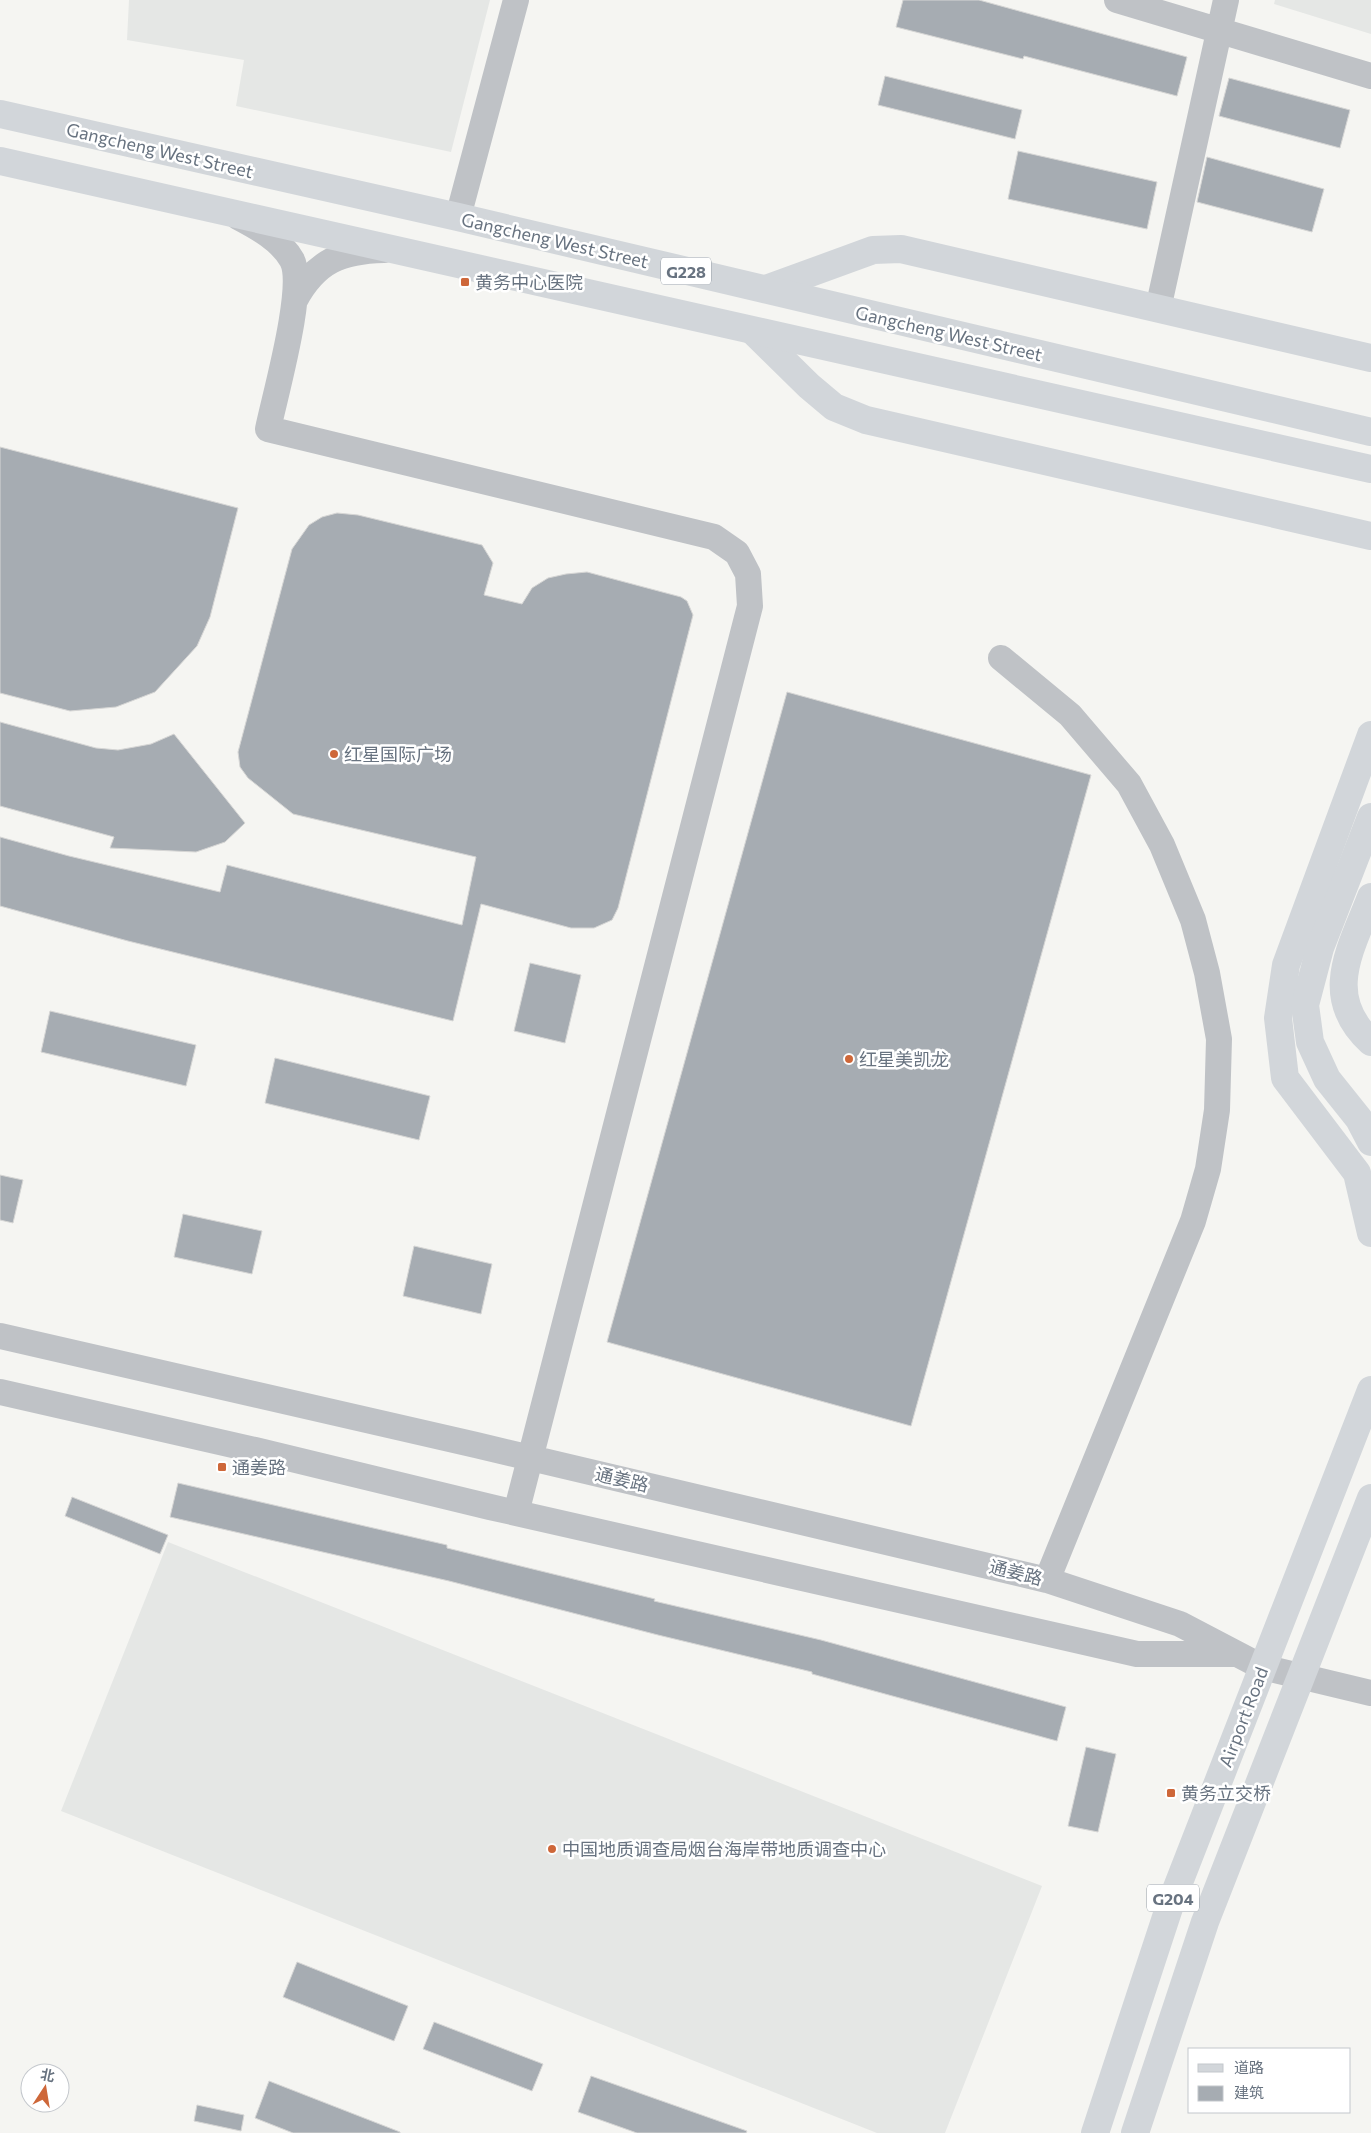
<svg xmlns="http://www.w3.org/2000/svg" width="1371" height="2133" font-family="Commissioner,'Noto Sans SC',sans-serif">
  <rect width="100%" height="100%" fill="#f5f5f2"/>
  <path fill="#e5e7e5" d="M129,0H490L451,152L236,106L244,60L127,40Z
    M1275,0H1371V34L1274,4Z
    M168,1542L1042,1886L945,2133H877L61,1811Z"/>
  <path fill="#a6acb2" stroke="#d6d6d5" d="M903,0H979L1187,57L1177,96L1024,56L1023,59L896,27Z
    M885,76L1022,110L1015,139L878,105Z
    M1229,78L1350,110L1340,148L1219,116Z
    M1018,151L1157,182L1147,229L1008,199Z
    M1207,157L1324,189L1312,232L1197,202Z
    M0,447L238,508L210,617L197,646L155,692L116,707L70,711L0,693Z
    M337,513L358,515L482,545L493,563L484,595L522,604L532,588L548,578L566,574L587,572L681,597L687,601L693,615L618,908L612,920L594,928H571L481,904L453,1021L128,941L0,906V837L69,856L220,892L227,865L462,925L476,857L293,814L248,778L240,767L238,752L292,549L309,525L322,517Z
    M787,692L1091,775L911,1426L607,1342Z
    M0,722L96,748L118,750L151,744L174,734L245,823L225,842L196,852L110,848L114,837L0,806Z
    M530,963L581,975L565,1043L514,1031Z
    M50,1011L196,1045L186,1086L41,1052Z
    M275,1058L430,1096L419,1140L265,1103Z
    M0,1175L23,1180L13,1223L0,1220Z
    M183,1214L262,1231L252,1274L174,1257Z
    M414,1246L492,1264L481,1314L403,1296Z
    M178,1483L447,1545V1548L655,1599L654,1601L821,1640L1066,1707L1057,1741L812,1674V1672L658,1635L449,1581L170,1517Z
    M72,1497L168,1535L160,1554L65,1516Z
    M1086,1747L1116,1754L1098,1832L1068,1826Z
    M297,1962L408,2006L394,2041L283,1997Z
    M434,2022L543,2064L532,2091L423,2049Z
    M591,2076L747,2131L746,2133H637L578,2112Z
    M269,2081L400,2132V2133H293L255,2118Z
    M197,2105L244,2115L241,2131L194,2121Z"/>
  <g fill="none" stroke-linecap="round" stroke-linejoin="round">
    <path stroke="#bfc2c6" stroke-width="26" d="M1117,0L1371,76
      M238,217C257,227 281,240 292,260C306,287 275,395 268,429L714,537L737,553L748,574L750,606L516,1513
      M458,217L516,0
      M295,300C316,261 341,251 384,250
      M1158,309L1226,0
      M1001,658L1070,715L1129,784L1162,845L1193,920L1207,973L1219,1039L1217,1110L1208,1169L1193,1221L1047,1580
      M0,1336L476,1445L1047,1580L1180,1624L1262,1667L1371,1693
      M0,1392L255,1450L490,1507L1137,1654H1231"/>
    <path stroke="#d2d6da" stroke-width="28" d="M766,289L873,250L901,249L1371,358
      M753,331L809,386L834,407L866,420L1371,536
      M1371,735L1286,965L1278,1018L1285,1078L1357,1173L1371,1233"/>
    <path stroke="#d2d6da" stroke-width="28" d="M0,114L458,217L1371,432
      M0,161L1371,469
      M1371,817L1320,948L1305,1005L1310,1042L1327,1079L1359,1119L1371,1142
      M1371,897C1351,949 1321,996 1371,1042
      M1095,2133L1169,1908L1371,1390
      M1135,2133L1205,1922L1371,1498"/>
  </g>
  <g fill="#ce6739" stroke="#fff" stroke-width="2">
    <rect x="460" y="277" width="10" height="10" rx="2.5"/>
    <circle cx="334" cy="754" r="5"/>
    <circle cx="849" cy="1059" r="5"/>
    <rect x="217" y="1462" width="10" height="10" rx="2.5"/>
    <rect x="1166" y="1788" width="10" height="10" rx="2.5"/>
    <circle cx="552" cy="1849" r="5"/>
  </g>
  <g text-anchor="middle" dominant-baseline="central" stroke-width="5" stroke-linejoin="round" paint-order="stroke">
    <g fill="#fff" stroke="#959da6" stroke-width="1">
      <rect x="661" y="257.5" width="50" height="27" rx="4"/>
      <rect x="1147" y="1884.5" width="52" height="27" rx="4"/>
    </g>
    <g font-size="16" font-weight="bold" fill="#687380">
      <text x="686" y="271">G228</text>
      <text x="1173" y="1898">G204</text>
    </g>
    <g font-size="18" fill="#687380" stroke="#fff">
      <text transform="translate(160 150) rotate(13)">Gangcheng West Street</text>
      <text transform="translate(555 240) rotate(13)">Gangcheng West Street</text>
      <text transform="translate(949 333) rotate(13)">Gangcheng West Street</text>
      <text transform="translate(622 1479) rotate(13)">通姜路</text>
      <text transform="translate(1016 1572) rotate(14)">通姜路</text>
      <text transform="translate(1243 1717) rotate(-69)">Airport Road</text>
    </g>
    <g font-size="18" fill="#687380" stroke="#fff" text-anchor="start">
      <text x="475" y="282">黄务中心医院</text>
      <text x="344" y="754">红星国际广场</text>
      <text x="859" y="1059">红星美凯龙</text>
      <text x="232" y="1467">通姜路</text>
      <text x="1181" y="1793">黄务立交桥</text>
      <text x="562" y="1849">中国地质调查局烟台海岸带地质调查中心</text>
    </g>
  </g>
  <rect x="1188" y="2048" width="162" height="65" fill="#ffffff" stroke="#c3c7cc"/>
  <rect x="1198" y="2064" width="25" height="8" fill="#d2d6da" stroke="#c3c7cc"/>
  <text x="1234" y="2073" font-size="15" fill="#687380">道路</text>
  <rect x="1198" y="2086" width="25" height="15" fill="#a6acb2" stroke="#c3c7cc"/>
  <text x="1234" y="2098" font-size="15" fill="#687380">建筑</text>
  <g transform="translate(45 2088) rotate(12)"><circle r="24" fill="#ffffff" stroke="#c3c7cc"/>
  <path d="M0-4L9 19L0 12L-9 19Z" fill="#ce6739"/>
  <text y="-8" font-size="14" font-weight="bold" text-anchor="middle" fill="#687380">北</text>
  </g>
</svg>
